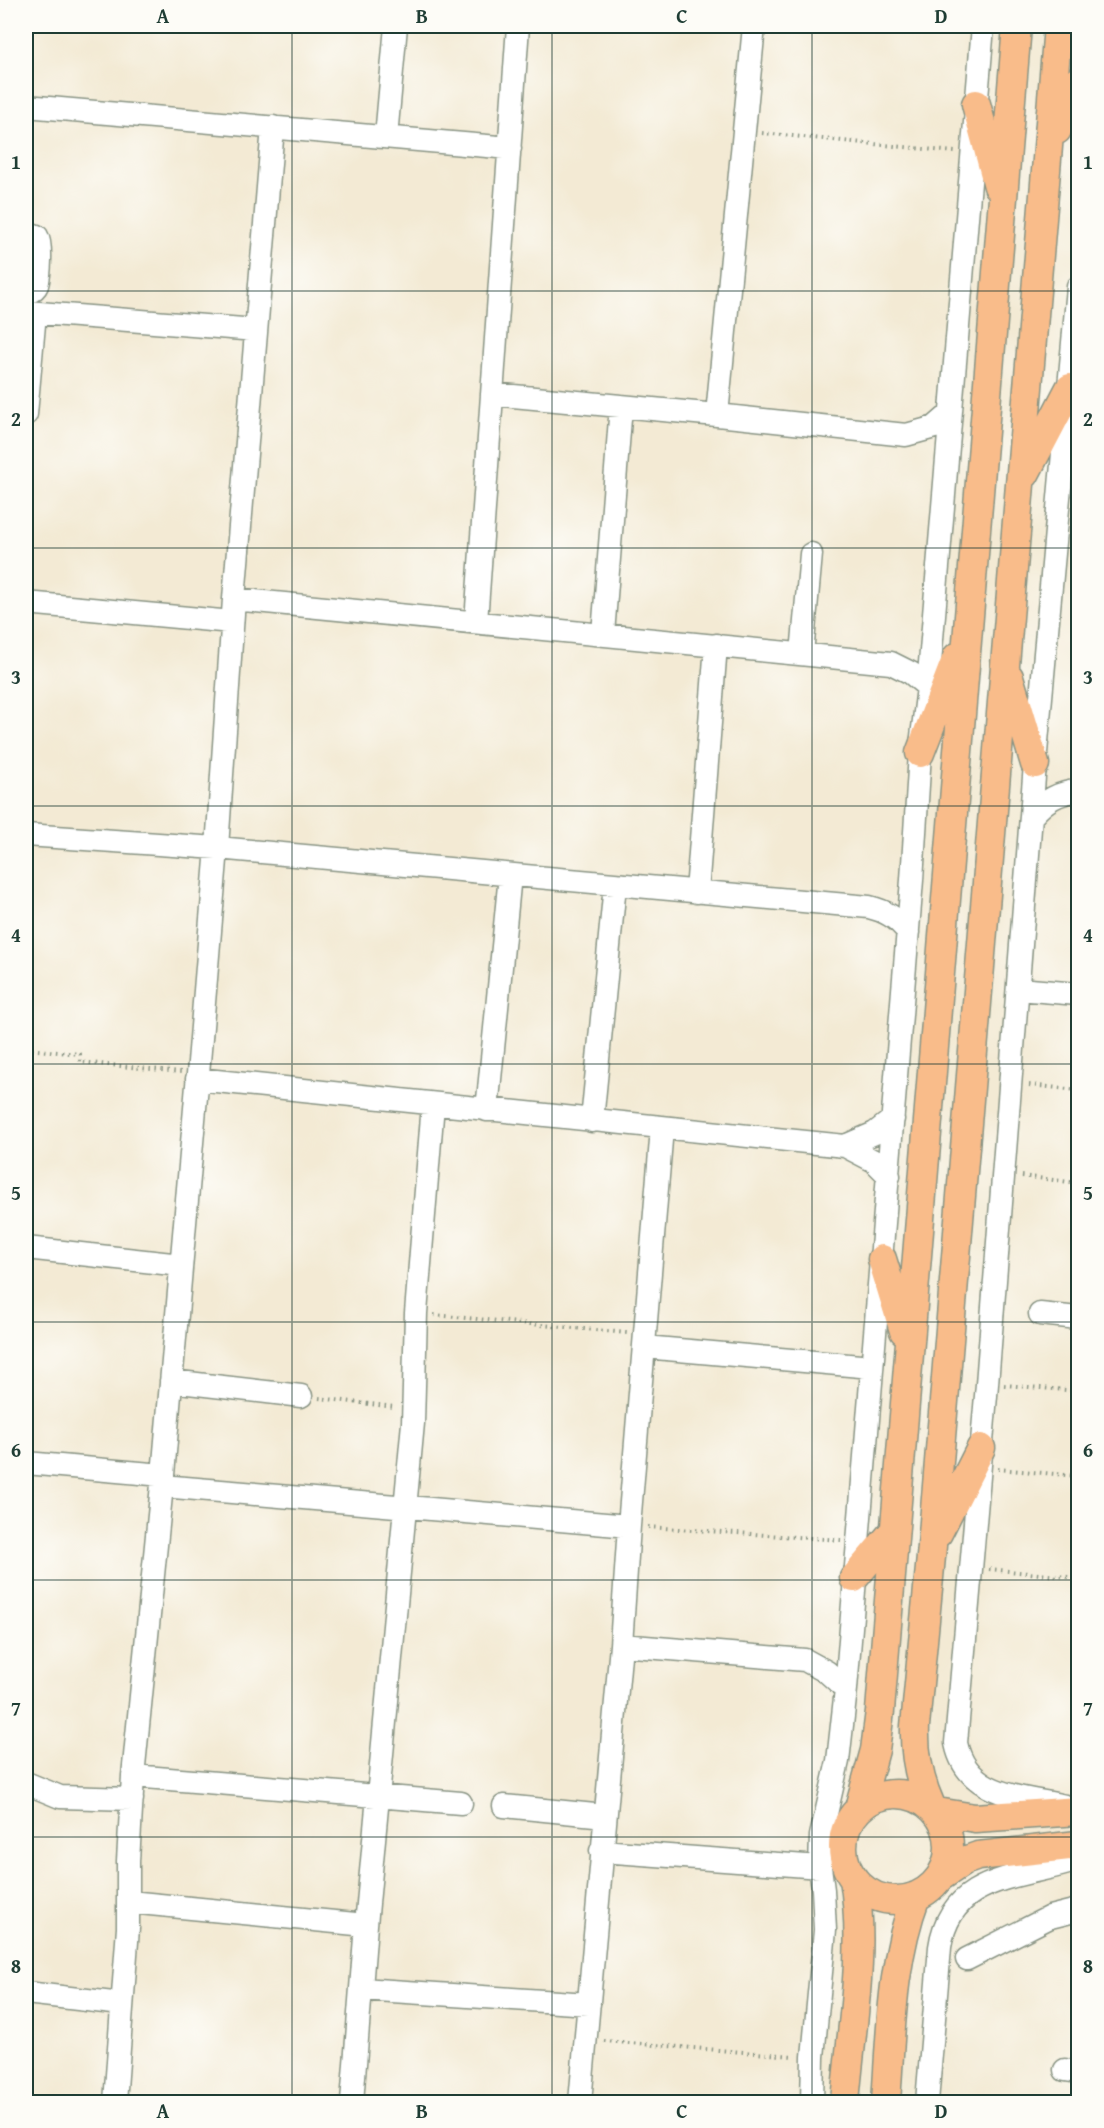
<svg xmlns="http://www.w3.org/2000/svg" width="1104" height="2128" font-family="'Gentium Book Plus',serif">
  <rect width="100%" height="100%" fill="#fdfcf7"/>
  <filter id="ink" filterUnits="userSpaceOnUse"><feTurbulence type="fractalNoise" baseFrequency=".0167" numOctaves="2"/><feDisplacementMap in="SourceGraphic" scale="12" xChannelSelector="R" yChannelSelector="G"/><feConvolveMatrix kernelMatrix="1 2 1 2 8 2 1 2 1" color-interpolation-filters="sRGB"/></filter>
  <filter id="wash" filterUnits="userSpaceOnUse"><feTurbulence type="fractalNoise" baseFrequency=".008" numOctaves="4" result="noise"/><feDisplacementMap in="SourceGraphic" scale="24" xChannelSelector="R" yChannelSelector="G"/><feGaussianBlur stdDeviation="1.35" result="paint"/><feColorMatrix in="noise" values="0 0 0 0 0 0 0 0 0 0 0 0 0 0 0 0 0 1.4 0 .05"/><feComposite in="paint" operator="in"/></filter>
  <g filter="url(#wash)">
    <rect width="100%" height="100%" fill="#f3ead4"/>
  </g>
  <g filter="url(#ink)">
    <g fill="none" stroke-linecap="round" stroke-linejoin="round">
      <g stroke="#899484" stroke-width="25">
        <path id="minor" d="M26,106L510,148
          M386,137L396,26
          M26,232L37,236C42,244 40,275 37,285C35,290 30,292 26,294
          M26,312L256,330
          M492,394L717,415L906,435L935,427L950,414
          M26,414L35,313
          M717,415L754,26
          M234,599L891,663L911,673L928,687
          M26,603L232,622
          M476,622L518,26
          M603,634L621,406
          M802,654L811,554
          M1032,816C1044,801 1058,792 1078,791
          M26,835L217,848L869,907C886,911 897,918 908,932
          M697,892L716,645
          M1018,989L1078,994
          M197,1079L845,1146L874,1161L889,1176
          M487,1110L510,875
          M592,1121L615,885
          M845,1146L875,1133L893,1119
          M26,1248L181,1265
          M1040,1314L1078,1318
          M644,1347L872,1367
          M171,1381L301,1396
          M26,1463L163,1475
          M162,1486L629,1526
          M621,1645L805,1660L827,1672L846,1689
          M133,1776L461,1803
          M26,1783L60,1797L132,1799
          M504,1806L605,1816
          M1065,1806C1021,1796 967,1797 956,1743L987,1384L1035,764L1078,287
          M601,1851L820,1867
          M129,1902L366,1925
          M967,1959L1050,1917L1078,1910
          M361,1989L589,2004
          M26,1993L122,2004
          M1065,2070L1078,2072
          M115,2102L128,1928V1861L133,1776L163,1475L198,1074L217,848L234,599L273,127
          M352,2102L366,1925L413,1423L416,1313L433,1104
          M580,2102L621,1645L629,1526L662,1128
          M812,2102L813,2057L825,1930L823,1890L820,1867L821,1836L838,1761L846,1689L912,880L920,753L928,687L983,26
          M927,2102L940,1947C951,1873 1022,1879 1078,1860"/>
      </g>
      <g stroke="#899484" stroke-width="31">
        <path id="major" d="M976,104L998,186
          M1057,130L1078,81
          M1025,474L1070,388
          M1009,677L1035,764
          M920,753L957,657
          M882,1259L904,1331
          M938,1533L981,1448
          M854,1578L893,1532
          M843 1847a53 53 0 1 1 106 0a53 53 0 1 1-106 0Z
          M931,1806C919,1780 914,1755 915,1726L932,1546L1058,26
          M859,1808L875,1750L880,1711L1017,26
          M937,1812L975,1818L1078,1811
          M940,1877L964,1861L978,1856L1078,1845
          M845,2102C851,2029 866,1952 854,1879
          M886,2102C891,2033 891,1962 916,1896"/>
      </g>
      <path stroke="#899484" stroke-width="4" stroke-dasharray="1.5 4.5" stroke-linecap="butt" d="M762,133L955,152
        M26,1049L80,1054V1062L181,1072
        M1029,1085L1078,1090
        M1022,1176L1078,1183
        M434,1315L627,1333
        M1004,1385L1078,1391
        M319,1398L395,1407
        M998,1469L1078,1476
        M648,1527L841,1540
        M989,1569L1078,1578
        M604,2041L794,2056"/>
      <use href="#minor" stroke="#fff" stroke-width="22"/>
      <use href="#major" stroke="#f9bc8a" stroke-width="28"/>
    </g>
  </g>
  <path fill="none" stroke="#1f3d34" stroke-width="1.5" stroke-opacity="0.55" d="M292,26V2102M552,26V2102M812,26V2102M26,291H1078M26,548H1078M26,806H1078M26,1064H1078M26,1322H1078M26,1580H1078M26,1837H1078"/>
  <rect width="1104" height="2128" fill="none" stroke="#fdfcf7" stroke-width="66"/>
  <rect x="33" y="33" width="1038" height="2062" fill="none" stroke="#1f3d34" stroke-width="2"/>
  <g font-size="20" text-anchor="middle" font-weight="bold" fill="#1f3d34">
    <text x="163" y="23">A</text>
    <text x="422" y="23">B</text>
    <text x="682" y="23">C</text>
    <text x="941" y="23">D</text>
    <text x="16" y="169">1</text>
    <text x="1088" y="169">1</text>
    <text x="16" y="426">2</text>
    <text x="1088" y="426">2</text>
    <text x="16" y="684">3</text>
    <text x="1088" y="684">3</text>
    <text x="16" y="942">4</text>
    <text x="1088" y="942">4</text>
    <text x="16" y="1200">5</text>
    <text x="1088" y="1200">5</text>
    <text x="16" y="1457">6</text>
    <text x="1088" y="1457">6</text>
    <text x="16" y="1715">7</text>
    <text x="1088" y="1715">7</text>
    <text x="16" y="1973">8</text>
    <text x="1088" y="1973">8</text>
    <text x="163" y="2118">A</text>
    <text x="422" y="2118">B</text>
    <text x="682" y="2118">C</text>
    <text x="941" y="2118">D</text>
  </g>
</svg>
